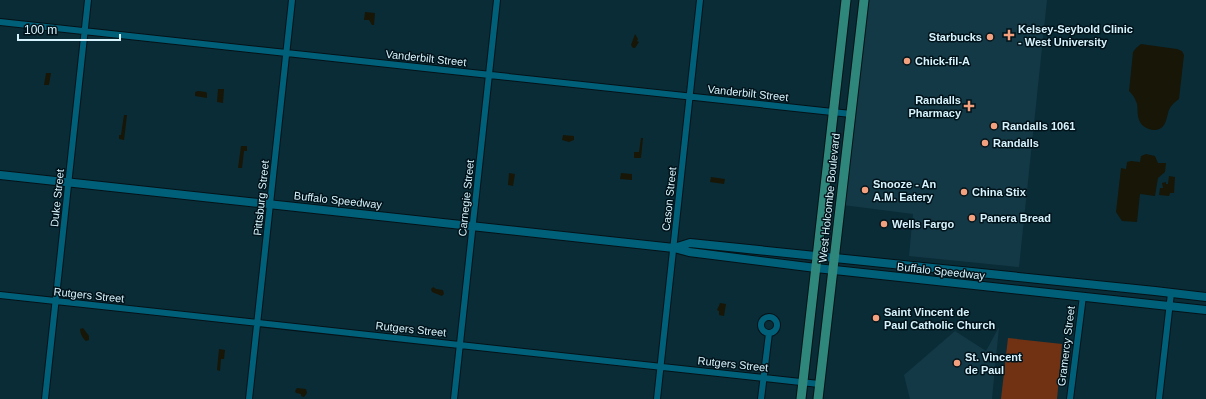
<svg xmlns="http://www.w3.org/2000/svg" width="1206" height="399" font-family="Arial,sans-serif">
  <rect width="100%" height="100%" fill="#0a2c37"/>
  <path fill="#143946" d="M869,0H1047L1019,267L909,256L913,214L843,205Z
    M999,327L992,399H910L904,375L955,331L986,351Z"/>
  <path fill="#713214" d="M1008,338L1062,344L1057,399H1001Z"/>
  <path fill="#171607" d="M365,12L375,13L374,25H372L369,20H364Z
    M635,34L638,39L637,41L639,42L635,48H633L631,45Z
    M1141,44L1177,49L1182,51L1184,55L1179,99C1175,102 1171,105 1169,110C1166,118 1167,128 1156,130C1148,131 1139,125 1138,116C1137,112 1138,108 1137,104C1135,98 1133,95 1129,91L1133,52L1136,48Z
    M46,73H51L49,85H44Z
    M218,89H224L223,103L217,102Z
    M198,91L206,92L207,93V98L195,96V92Z
    M124,115H127L124,140L119,139V135H121Z
    M563,135L574,136V140L569,142L562,140Z
    M641,138H643L641,158H634V152H639Z
    M241,146H247V151H244L242,168H238Z
    M1146,154L1155,156L1158,163H1166L1165,172L1158,178L1155,196L1140,194L1137,222L1122,221L1116,212L1121,168L1126,169L1127,162L1131,161L1140,162L1141,156Z
    M509,173L515,174L513,186L508,185Z
    M621,173L632,174V180L620,179Z
    M1169,176L1175,177L1174,193H1170L1169,196L1159,195L1160,188H1163L1162,183L1166,182V184H1168Z
    M711,177L725,179L724,184L710,182Z
    M433,287L436,289L443,290L444,294L442,296L432,292L431,289Z
    M720,303L726,304L724,316L719,315V311L717,310Z
    M83,328L89,336V340L86,341C83,339 80,333 80,329Z
    M219,349L225,350L224,359H221L220,371L217,370Z
    M297,388L306,389L307,393L304,397L301,396V394L296,393L295,391Z"/>
  <g fill="none" stroke-linecap="round" stroke-linejoin="round">
    <g stroke="#051217" stroke-width="8">
      <path id="minor" d="M0,22L851,114
        M0,295L819,384
        M761 325a8 8 0 1 1 16 0a8 8 0 1 1-16 0Z
        M45,399L88,0
        M249,399L292,0
        M454,399L497,0
        M657,399L700,0
        M761,399L769,333
        M1070,399L1083,296
        M1159,399L1171,293"/>
    </g>
    <g stroke="#051217" stroke-width="10">
      <path id="secondary" d="M0,175L674,248L689,252L816,268L1206,310
        M674,248L690,243L1155,291L1206,297"/>
    </g>
    <g stroke="#051217" stroke-width="11">
      <path id="primary" d="M801,399L846,0
        M818,399L864,0"/>
    </g>
    <use href="#minor" stroke="#006079" stroke-width="6"/>
    <use href="#secondary" stroke="#006079" stroke-width="8"/>
    <use href="#primary" stroke="#2f867b" stroke-width="9"/>
  </g>
  <g fill="#f2a07e" stroke="#00131a" stroke-width="1.5">
    <path d="M1007 29h4v4h4v4h-4v4h-4v-4h-4v-4h4z"/>
    <circle cx="990" cy="37" r="4"/>
    <circle cx="907" cy="61" r="4"/>
    <path d="M967 100h4v4h4v4h-4v4h-4v-4h-4v-4h4z"/>
    <circle cx="994" cy="126" r="4"/>
    <circle cx="985" cy="143" r="4"/>
    <circle cx="865" cy="190" r="4"/>
    <circle cx="964" cy="192" r="4"/>
    <circle cx="972" cy="218" r="4"/>
    <circle cx="884" cy="224" r="4"/>
    <circle cx="876" cy="318" r="4"/>
    <circle cx="957" cy="363" r="4"/>
  </g>
  <g text-anchor="middle" dominant-baseline="central" stroke-width="3" stroke-linejoin="round" paint-order="stroke">
    <g font-size="11" font-weight="bold" fill="#d7f3fd" stroke="#00131a" text-anchor="start">
      <text x="1018" y="29">Kelsey-Seybold Clinic<tspan x="1018" dy="13">- West University</tspan></text>
      <text x="982" y="37" text-anchor="end">Starbucks</text>
      <text x="915" y="61">Chick-fil-A</text>
      <text x="961" y="100" text-anchor="end">Randalls<tspan x="961" dy="13">Pharmacy</tspan></text>
      <text x="1002" y="126">Randalls 1061</text>
      <text x="993" y="143">Randalls</text>
      <text x="873" y="184">Snooze - An<tspan x="873" dy="13">A.M. Eatery</tspan></text>
      <text x="972" y="192">China Stix</text>
      <text x="980" y="218">Panera Bread</text>
      <text x="892" y="224">Wells Fargo</text>
      <text x="884" y="312">Saint Vincent de<tspan x="884" dy="13">Paul Catholic Church</tspan></text>
      <text x="965" y="357">St. Vincent<tspan x="965" dy="13">de Paul</tspan></text>
    </g>
    <g font-size="11" fill="#d7f3fd" stroke="#00131a">
      <text transform="translate(426 58) rotate(6)">Vanderbilt Street</text>
      <text transform="translate(748 93) rotate(6)">Vanderbilt Street</text>
      <text transform="translate(57 198) rotate(-84)">Duke Street</text>
      <text transform="translate(261 198) rotate(-84)">Pittsburg Street</text>
      <text transform="translate(466 198) rotate(-84)">Carnegie Street</text>
      <text transform="translate(829 198) rotate(-84)">West Holcombe Boulevard</text>
      <text transform="translate(669 199) rotate(-84)">Cason Street</text>
      <text transform="translate(338 200) rotate(6)">Buffalo Speedway</text>
      <text transform="translate(941 271) rotate(6)">Buffalo Speedway</text>
      <text transform="translate(89 295) rotate(6)">Rutgers Street</text>
      <text transform="translate(411 329) rotate(6)">Rutgers Street</text>
      <text transform="translate(1066 346) rotate(-83)">Gramercy Street</text>
      <text transform="translate(733 364) rotate(6)">Rutgers Street</text>
    </g>
  </g>
  <path d="M18 34v6h102v-6" fill="none" stroke="#d7f3fd" stroke-width="2"/>
  <text x="24" y="34" font-size="12" fill="#d7f3fd" stroke="#00131a" stroke-width="3" paint-order="stroke">100 m</text>
</svg>
